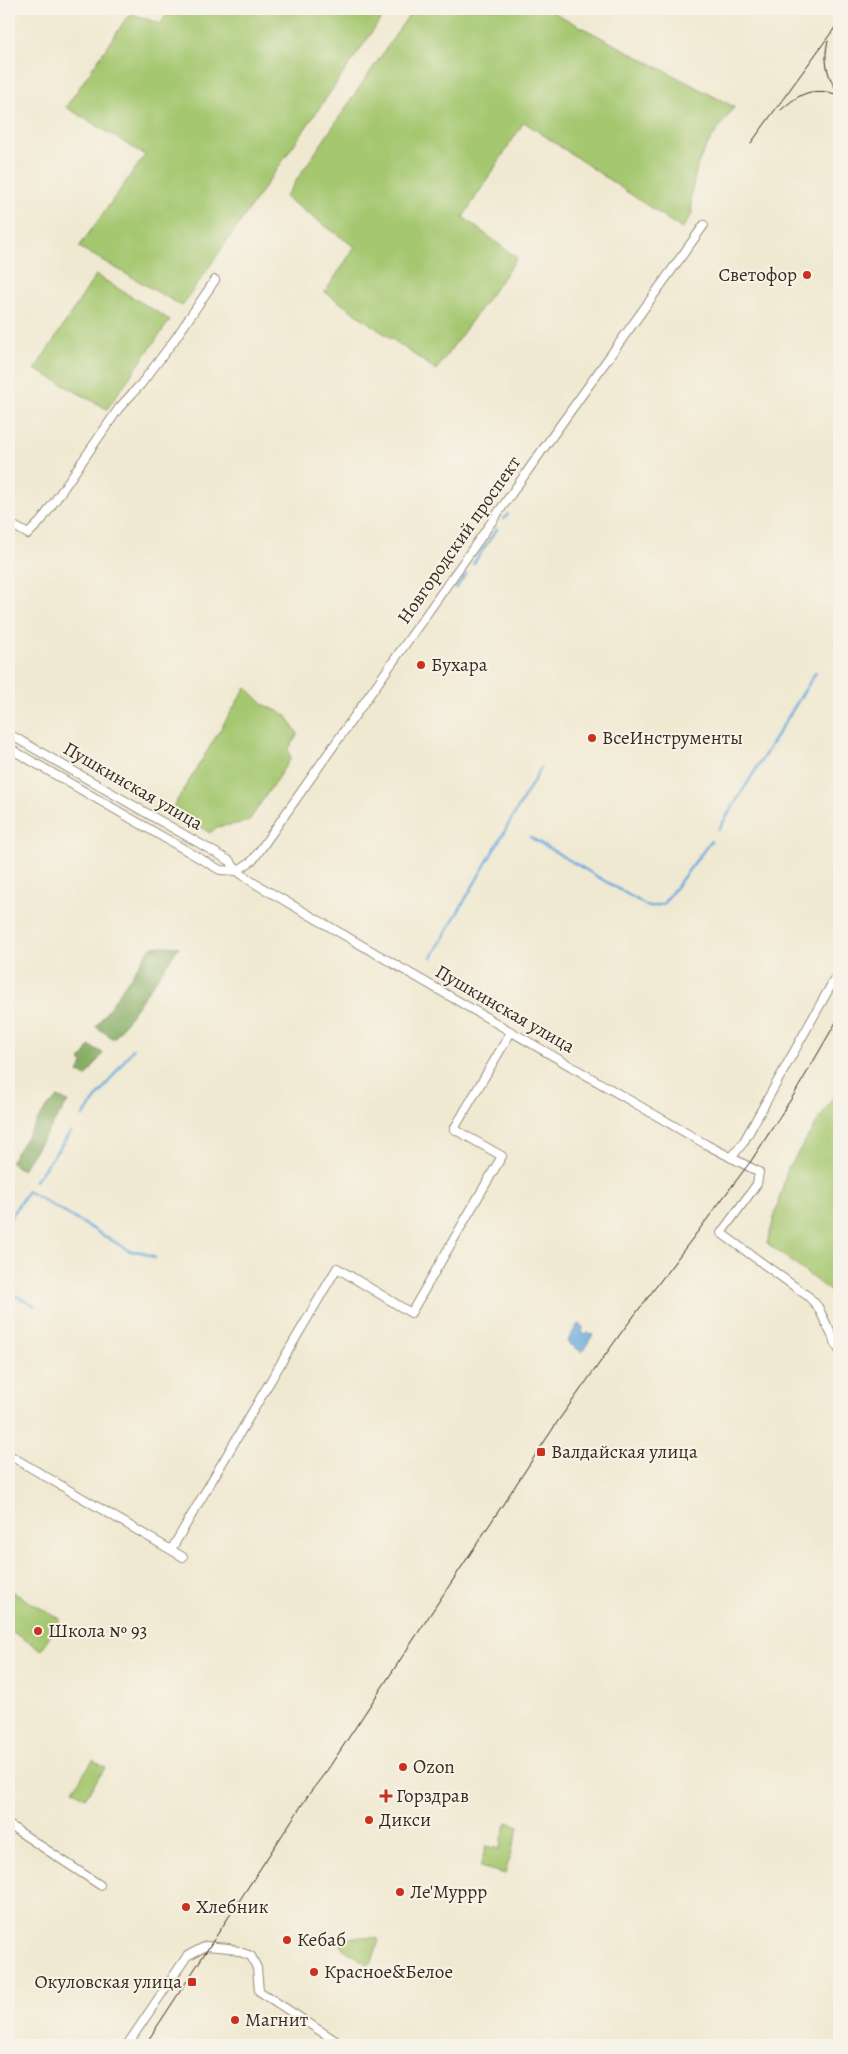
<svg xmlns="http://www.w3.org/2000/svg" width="848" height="2054" font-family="Alegreya,serif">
  <rect width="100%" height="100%" fill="#f7f3e8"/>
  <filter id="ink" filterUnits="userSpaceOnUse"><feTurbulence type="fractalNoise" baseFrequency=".02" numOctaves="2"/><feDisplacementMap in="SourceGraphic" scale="10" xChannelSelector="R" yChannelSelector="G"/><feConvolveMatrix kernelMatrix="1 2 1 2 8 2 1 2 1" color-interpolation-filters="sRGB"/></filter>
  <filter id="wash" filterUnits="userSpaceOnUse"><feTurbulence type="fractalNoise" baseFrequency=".0096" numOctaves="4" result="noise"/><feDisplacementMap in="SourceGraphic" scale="20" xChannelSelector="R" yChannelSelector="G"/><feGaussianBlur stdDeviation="1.12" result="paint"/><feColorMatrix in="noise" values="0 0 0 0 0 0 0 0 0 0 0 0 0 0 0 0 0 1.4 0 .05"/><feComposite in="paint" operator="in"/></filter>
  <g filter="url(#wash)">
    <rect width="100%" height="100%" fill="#f0e9d1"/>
    <path fill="#a5c770" stroke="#707847" d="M169,9H388L182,306L79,247L145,155L66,107L130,13L161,24Z
      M413,9H547L734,107L709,142L698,163L691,194L692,214L682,229L524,122L463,217L517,258L436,370L325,292L355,247L285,197Z
      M96,275L170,320L107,409L35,369Z
      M246,687L263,704L286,715L298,734L288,750L291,758L248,822L217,827L210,833L172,809Z
      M839,1088V1298L767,1243L788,1168Z
      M9,1590L60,1619L42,1650L9,1630Z
      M93,1760L105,1768L85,1798L73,1790Z
      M507,1822L519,1826L505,1874L480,1867L486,1846L499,1849Z
      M353,1937L377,1938L379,1940L372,1962L367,1964L342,1948L341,1943Z"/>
    <path fill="#84ac62" stroke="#606b40" d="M165,946L179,947L114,1039L96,1027L151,947Z
      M90,1046L103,1053L86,1077L78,1072L83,1064L80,1061Z
      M58,1097L68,1102L22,1170L10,1162L46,1108Z"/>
    <path fill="#68abdc" stroke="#526a7d" d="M578,1324L583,1327L582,1332L585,1334L588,1332L593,1335L582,1352L567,1342Z"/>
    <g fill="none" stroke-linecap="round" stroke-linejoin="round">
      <path stroke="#68abdc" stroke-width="2.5" d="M504,519L508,514
        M473,564L497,529
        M456,588L466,574
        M719,829L816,672
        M530,837L649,907L663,904L711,841
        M432,957L541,768
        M83,1116L133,1049
        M35,1181L71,1132
        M9,1219L28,1191L130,1251L142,1252L155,1258
        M9,1292L35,1306"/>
    </g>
  </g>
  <g filter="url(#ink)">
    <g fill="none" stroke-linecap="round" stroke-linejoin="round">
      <g stroke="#968a78" stroke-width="10">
        <path id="street" d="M9,523L28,534L41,521L119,408L141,384L173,342L215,280
          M9,734L230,861L237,871L254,883L707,1145L759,1172L757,1184L721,1233L809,1297L818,1307L839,1350
          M9,748L220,870L237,871
          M237,871L253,860L536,459L704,225
          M731,1158L743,1143L839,971
          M9,1455L183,1557
          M171,1550L337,1268L411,1313L502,1156L454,1129L511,1032
          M9,1825L100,1885
          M127,2045L187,1956L206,1946L229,1948L251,1956L257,1968L259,1991L342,2045"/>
      </g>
      <use href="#street" stroke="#fff" stroke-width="8"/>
      <path stroke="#3b2a1e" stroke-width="1" d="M828,41C823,59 827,78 839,93
        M781,110C801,92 813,87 839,95
        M751,143L839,22
        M145,2045L309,1794L328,1769L558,1421L621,1333L751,1161L795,1093L839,1017"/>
    </g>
  </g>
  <g fill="#c8321e" stroke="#f7f3e8" stroke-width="2">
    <circle cx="807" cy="275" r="5"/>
    <circle cx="421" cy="665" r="5"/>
    <circle cx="592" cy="738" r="5"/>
    <rect x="536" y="1447" width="10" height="10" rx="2.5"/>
    <circle cx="38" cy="1631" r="5"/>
    <circle cx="403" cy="1767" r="5"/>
    <path d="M383.5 1788.5h5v5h5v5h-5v5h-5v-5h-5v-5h5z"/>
    <circle cx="369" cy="1820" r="5"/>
    <circle cx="400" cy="1892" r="5"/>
    <circle cx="186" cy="1907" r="5"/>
    <circle cx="287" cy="1940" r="5"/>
    <circle cx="314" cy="1972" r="5"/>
    <rect x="187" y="1977" width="10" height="10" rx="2.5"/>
    <circle cx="235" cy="2020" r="5"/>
  </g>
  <g text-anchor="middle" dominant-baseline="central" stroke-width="4" stroke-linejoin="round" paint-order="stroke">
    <g font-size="19" fill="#3b2a1e" stroke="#f7f3e8" text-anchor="start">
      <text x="797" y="275" text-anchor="end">Светофор</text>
      <text x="431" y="665">Бухара</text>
      <text x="602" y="738">ВсеИнструменты</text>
      <text x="551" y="1452">Валдайская улица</text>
      <text x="48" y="1631">Школа № 93</text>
      <text x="413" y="1767">Ozon</text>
      <text x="396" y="1796">Горздрав</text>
      <text x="379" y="1820">Дикси</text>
      <text x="410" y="1892">Ле'Муррр</text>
      <text x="196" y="1907">Хлебник</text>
      <text x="297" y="1940">Кебаб</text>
      <text x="324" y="1972">Красное&amp;Белое</text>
      <text x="182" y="1982" text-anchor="end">Окуловская улица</text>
      <text x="245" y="2020">Магнит</text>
    </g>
    <g font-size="19" fill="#3b2a1e" stroke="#f7f3e8">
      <text transform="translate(459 540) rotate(-55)">Новгородский проспект</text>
      <text transform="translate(133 786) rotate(30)">Пушкинская улица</text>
      <text transform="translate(505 1009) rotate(30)">Пушкинская улица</text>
    </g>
  </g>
  <rect width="848" height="2054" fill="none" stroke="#f7f3e8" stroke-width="30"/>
</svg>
